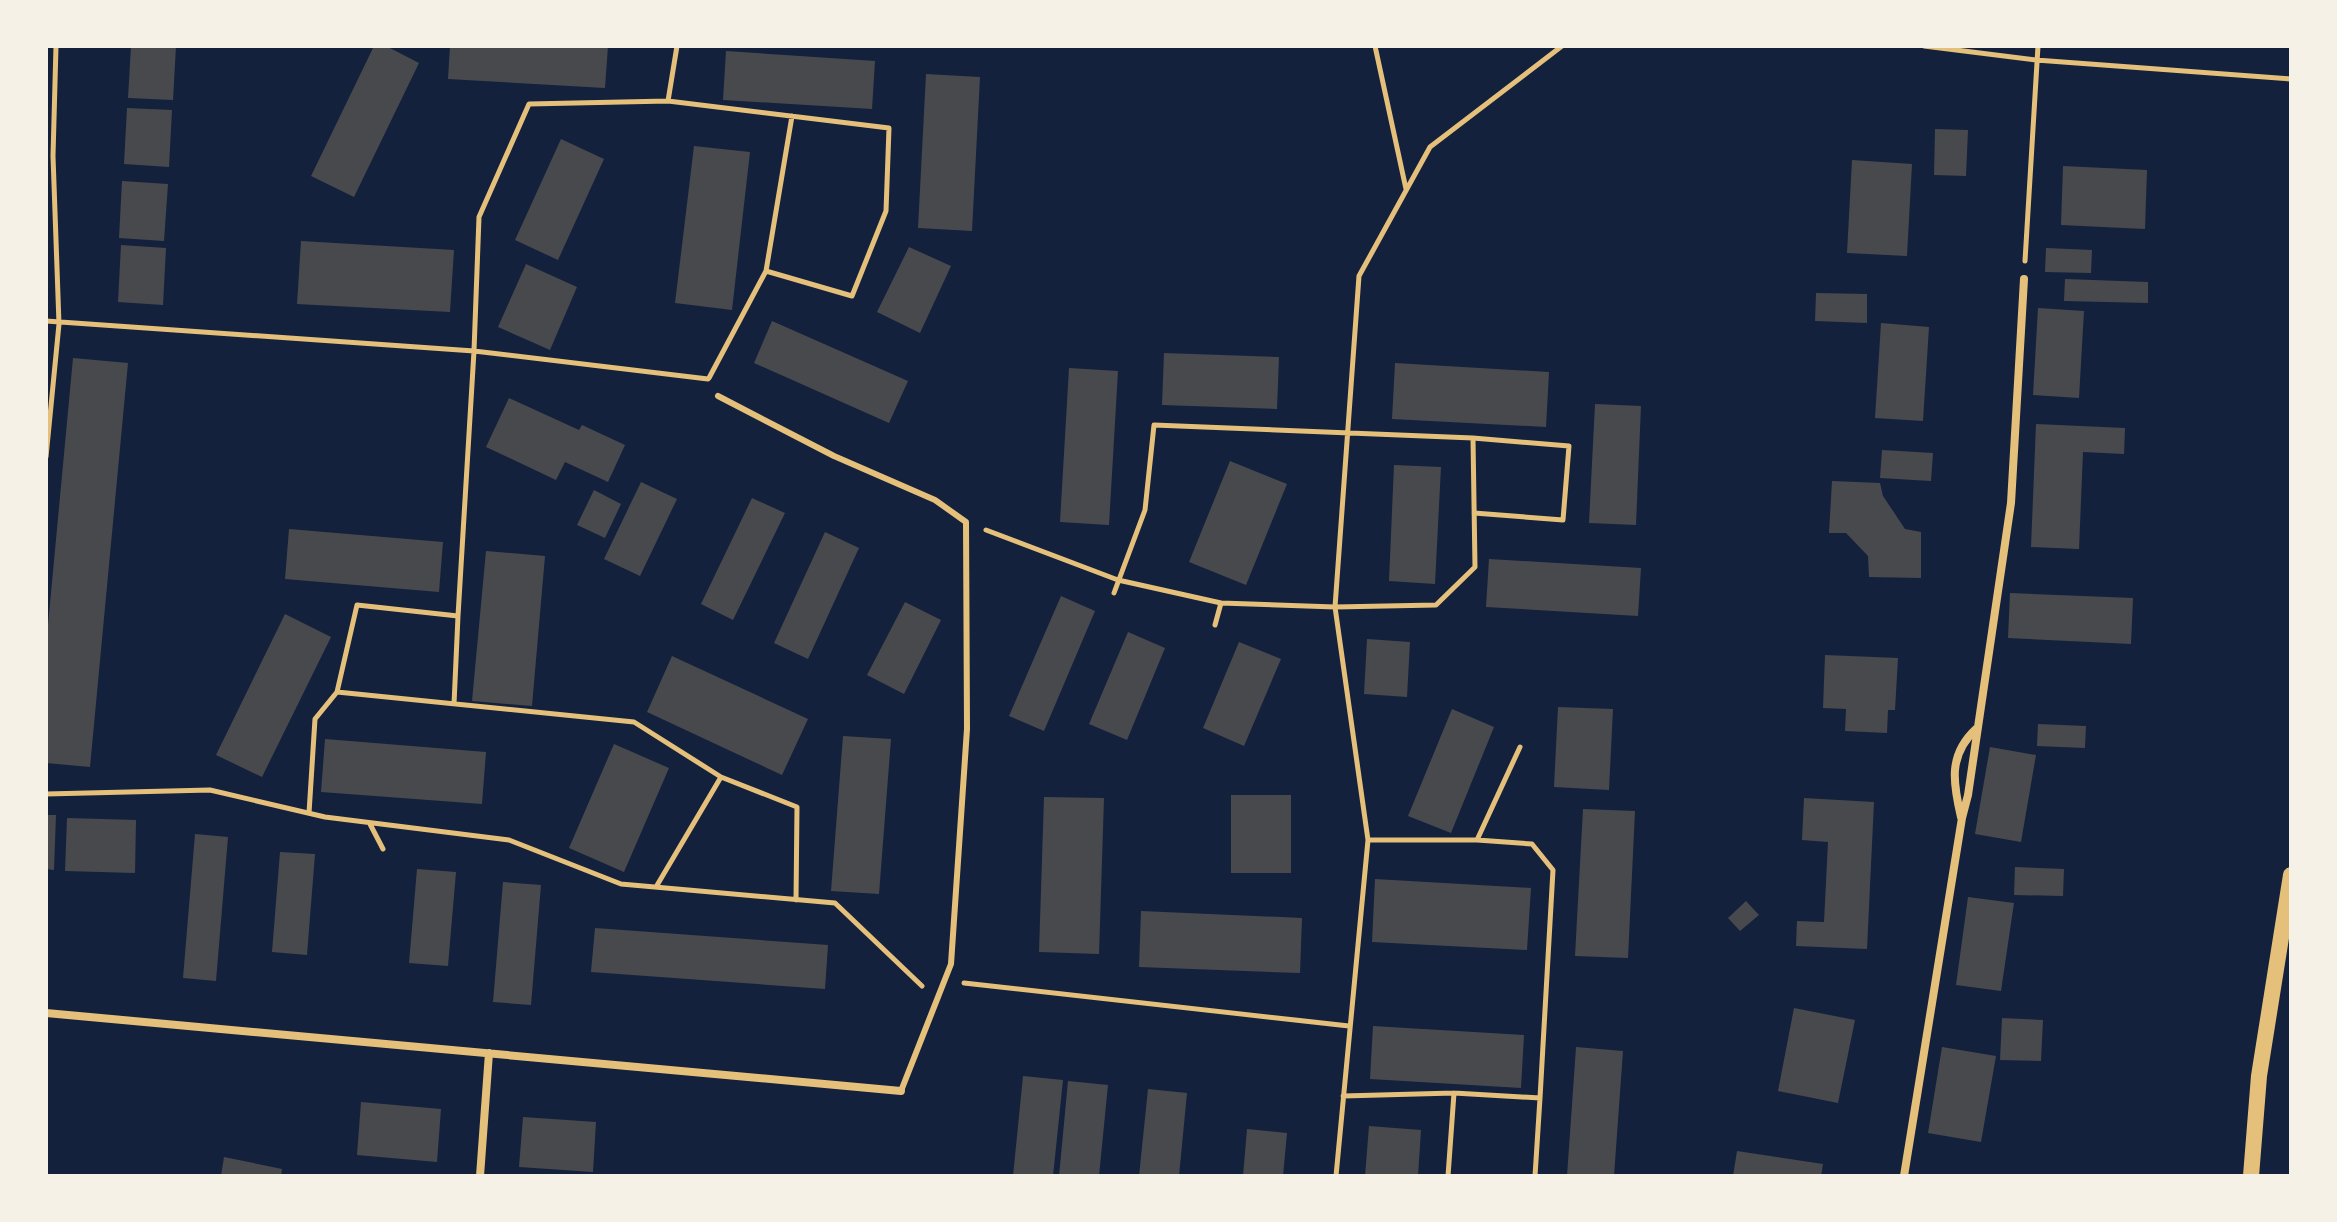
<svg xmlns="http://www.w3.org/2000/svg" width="2337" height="1222" font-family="Quicksand,sans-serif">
  <rect width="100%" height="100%" fill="#14213d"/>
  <path fill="#48494c" d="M131,46H176L173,100L128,98Z
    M374,46H386L419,63L354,197L311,176Z
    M450,46H608L605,88L448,79Z
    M726,51L875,61L872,109L723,100Z
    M926,74L980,77L972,231L918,228Z
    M127,108L172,110L169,167L124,164Z
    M1935,129L1968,130L1966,176L1934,175Z
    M561,139L604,159L558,260L515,240Z
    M694,146L750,152L732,310L675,303Z
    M1852,160L1912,164L1907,256L1847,253Z
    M2063,166L2147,170L2145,229L2061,225Z
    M122,181L168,184L164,241L119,238Z
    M301,241L454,250L450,312L297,304Z
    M121,245L166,248L163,305L118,302Z
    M909,247L951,266L920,333L877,312Z
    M2046,248L2092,250L2091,273L2045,272Z
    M526,264L577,287L550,350L498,327Z
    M2065,279L2148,282V303L2064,301Z
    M1816,293L1867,294V323L1815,321Z
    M2038,308L2084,311L2079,398L2033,395Z
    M772,321L908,381L889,423L754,363Z
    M1881,323L1929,327L1923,421L1875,418Z
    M1164,353L1279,357L1277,409L1162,405Z
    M73,358L128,363L90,767L46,763V646Z
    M1395,363L1549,372L1546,427L1392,419Z
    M1069,368L1118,371L1109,525L1060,522Z
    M509,398L579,430L582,425L625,445L608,482L565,462L556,480L486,447Z
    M1595,404L1641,406L1636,525L1589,523Z
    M2036,424L2125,428L2124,454L2083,452L2079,549L2031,547Z
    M1882,450L1933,453L1931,481L1880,478Z
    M1230,461L1287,484L1246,585L1189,562Z
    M1394,465L1441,467L1435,584L1389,581Z
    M1832,481L1880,483L1883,496L1905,529L1921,532V578L1869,577L1868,556L1846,533H1829Z
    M641,482L677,499L640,576L604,559Z
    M594,490L621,504L605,538L577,525Z
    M752,498L785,513L733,620L701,604Z
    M289,529L443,542L439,592L285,579Z
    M825,532L859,548L808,659L774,643Z
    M486,551L545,556L532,706L472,701Z
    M1489,559L1641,568L1638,616L1486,607Z
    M2010,593L2133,598L2131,644L2008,638Z
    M1061,596L1095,611L1044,731L1009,716Z
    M905,602L941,620L904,694L867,675Z
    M285,614L331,637L262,777L216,755Z
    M1128,632L1165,648L1127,740L1089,724Z
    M1367,639L1410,642L1407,697L1364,694Z
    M1239,642L1281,659L1244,746L1203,728Z
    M1825,655L1898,658L1895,710H1888L1887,733L1845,731L1846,709L1823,708Z
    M672,656L808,719L782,775L647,712Z
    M1558,707L1613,709L1609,790L1554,787Z
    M1452,709L1494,727L1451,833L1408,816Z
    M2038,724L2086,726L2085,748L2037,746Z
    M843,736L891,739L879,894L831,891Z
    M325,739L486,752L482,804L321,792Z
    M614,744L669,768L624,872L569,848Z
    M1990,747L2036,755L2021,842L1975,834Z
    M1231,795H1291V873H1231Z
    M1044,797L1104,798L1099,954L1039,952Z
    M1804,798L1874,802L1867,949L1796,946L1797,921L1824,922L1828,842L1802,840Z
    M1583,809L1635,811L1628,958L1575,956Z
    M46,815H56L54,870L46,869Z
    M67,818L136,820L135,873L65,871Z
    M195,834L228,837L216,981L183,978Z
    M280,852L315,854L307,955L272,952Z
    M2015,867L2064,869L2063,896L2014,895Z
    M417,869L456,872L448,966L409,963Z
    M1375,879L1531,888L1527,950L1372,942Z
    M503,882L541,885L531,1005L493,1002Z
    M1968,897L2014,903L2001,991L1956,985Z
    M1746,901L1759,915L1740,931L1728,918Z
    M1141,911L1302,918L1300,973L1139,967Z
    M595,928L828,945L825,989L591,972Z
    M1794,1008L1855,1020L1838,1103L1778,1091Z
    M2002,1018L2043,1020L2041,1061L2000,1060Z
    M1373,1026L1524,1035L1521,1088L1370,1079Z
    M1576,1047L1623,1051L1614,1176H1567Z
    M1942,1047L1996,1056L1981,1142L1928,1133Z
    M1023,1076L1063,1080L1053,1176H1013Z
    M1068,1081L1108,1085L1099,1176H1059Z
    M1148,1089L1187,1093L1179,1176H1139Z
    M361,1102L441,1109L437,1162L357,1155Z
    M523,1117L596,1122L593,1172L519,1167Z
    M1369,1126L1421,1130L1418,1176H1365Z
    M1247,1129L1287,1133L1283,1176H1243Z
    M1737,1151L1823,1164L1821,1176H1733Z
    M224,1157L282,1169L281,1176H221Z"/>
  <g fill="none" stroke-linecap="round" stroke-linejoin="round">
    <path stroke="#e5c07b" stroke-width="5" d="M1375,46L1406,189
      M1924,46L2036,60L2291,79
      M668,101L677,46
      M2025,261L2038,46
      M766,271L792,116
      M46,321L474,351L708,379
      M1473,438L1569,446L1563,520L1474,513
      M46,457L59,324L53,156L56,46
      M986,530L1118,580L1221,603L1335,607L1436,605L1475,567L1473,438L1154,425L1145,510L1114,593
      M458,616L474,351L479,217L529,104L668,101L889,128L886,211L852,296L766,271L709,378
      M1215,625L1221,603
      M337,692L357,605L458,616L454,704
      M46,794L210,790L325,817L509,840L621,884L835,903L922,986
      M309,813L315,719L337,692L634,722L721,777
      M370,824L383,849
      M1368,840H1477L1532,844L1553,870L1540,1098
      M1477,840L1520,747
      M656,887L721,777L797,807L796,900
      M964,983L1349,1026
      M1343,1096L1454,1093L1540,1098L1535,1176
      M1336,1176L1368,840L1335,607L1359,276L1430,147L1562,46
      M1448,1176L1454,1093"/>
    <path stroke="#e5c07b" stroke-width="6" d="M718,396L834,456L935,500L966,522L967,729L951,964L901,1091"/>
    <path stroke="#e5c07b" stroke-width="8" d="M1961,817C1953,783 1948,755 1976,729
      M46,1013L901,1091
      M480,1176L489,1053
      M1904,1176L1962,818L1968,795L2011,503L2024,279"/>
    <path stroke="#e5c07b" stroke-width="16" d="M2251,1176L2259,1076L2291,875"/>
  </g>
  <rect width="2337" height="1222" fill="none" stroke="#f6f1e7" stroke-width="96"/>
</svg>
